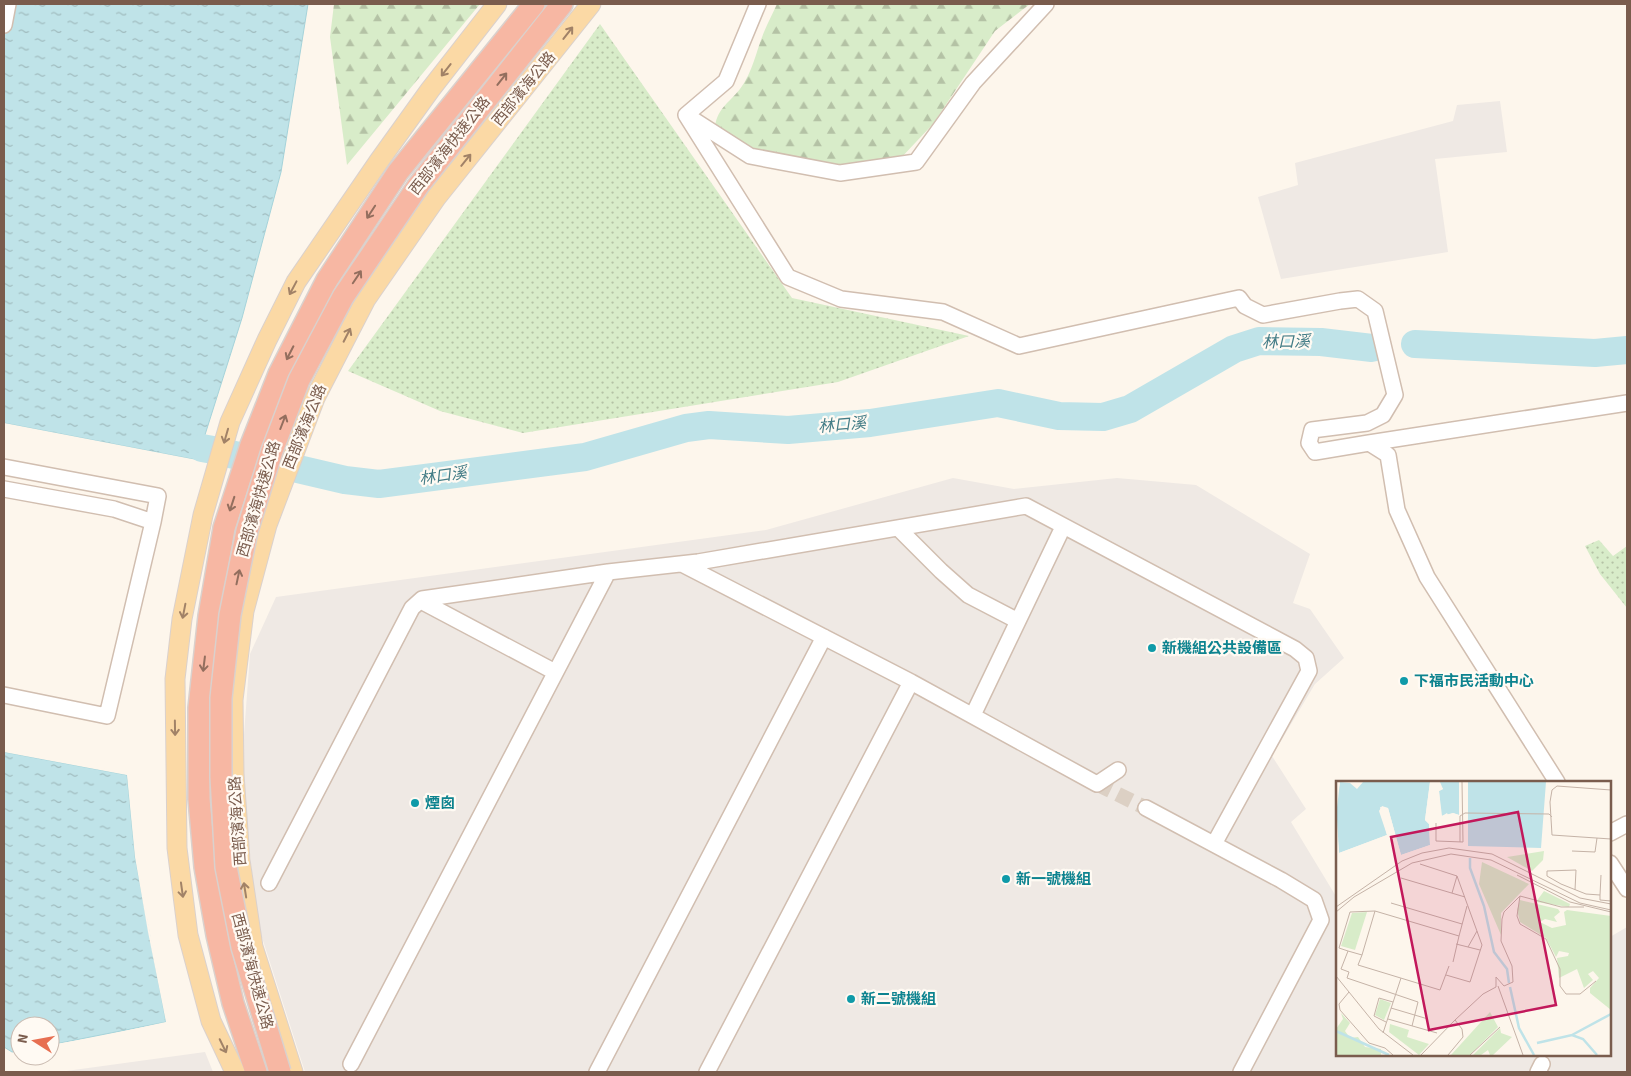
<svg xmlns="http://www.w3.org/2000/svg" width="1631" height="1076" font-family="'Source Sans 3','Noto Sans TC',sans-serif">
  <defs>
    <pattern id="grass-dots" width="8" height="8" patternUnits="userSpaceOnUse" patternTransform="scale(1.25)"><rect width="8" height="8" fill="#d8ecc9"/><path d="M2 2h.1M6 6h.1" fill="none" stroke="#b4c2a5" stroke-width="1.8" stroke-linecap="round"/></pattern>
    <pattern id="forest-firs" width="22" height="20" patternUnits="userSpaceOnUse" patternTransform="scale(1.25)"><rect width="22" height="20" fill="#d8ecc9"/><path d="M5 1l3.5 6h-7zM16 11l3.5 6h-7z" fill="#b4c2a5"/></pattern>
    <pattern id="water-ripples" width="26" height="14" patternUnits="userSpaceOnUse" patternTransform="scale(1.25)"><rect width="26" height="14" fill="#bfe3e8"/><path d="M2 4q2-2 4 0t4 0M15 11q2-2 4 0t4 0" fill="none" stroke="#a0bbbe"/></pattern>
  </defs>
  <rect width="100%" height="100%" fill="#fdf6ec"/>
  <path fill="#efe9e4" d="M1500,101L1507,152L1435,159L1448,252L1281,279L1258,197L1298,185L1295,163L1453,121L1457,105Z
    M953,478L1014,489L1117,478L1196,485L1310,554L1293,603L1310,609L1344,658L1315,684L1272,756L1306,809L1291,822L1337,898V1055H1610V937L1627,927V1072H305L258,925L241,775L250,654L276,597L766,530Z
    M205,1052L213,1072H59Z"/>
  <path fill="url(#grass-dots)" d="M600,24L792,298L969,336L838,382L523,433L440,411L348,371Z
    M1599,540L1613,556L1627,546V608L1600,574L1585,546Z"/>
  <path fill="url(#forest-firs)" d="M334,4H480L347,165L330,37Z
    M777,4H1030L995,31L933,124L899,160L859,168L763,157L715,130C715,110 729,103 740,89C753,72 756,51 764,32C768,22 773,13 777,4Z"/>
  <path fill="url(#water-ripples)" stroke="#a5d3da" d="M4,4H308L281,172L242,318L197,460L4,423Z
    M4,752L127,775L135,857L166,1022L50,1045V1026H20V1051L12,1052L4,1047Z"/>
  <path fill="#fdf6ec" d="M4,423L197,460L196,462L4,425Z
    M4,749L129,773L137,857L150,932L169,1022L167,1025L98,1040L50,1048V1045L97,1037L166,1022L148,932L135,857L127,775L4,752Z"/>
  <g fill="none" stroke-linecap="round" stroke-linejoin="round">
    <path stroke="#bfe3e8" stroke-width="28" d="M1415,344L1595,353L1627,350
      M202,448L213,450
      M230,454L274,464
      M298,469L345,480L379,484L585,457L686,428L709,425L788,430L870,423L998,403L1059,416L1103,417L1130,409L1234,349L1259,341L1321,342L1372,348"/>
    <path stroke="#dcd0c4" stroke-width="15" stroke-dasharray="15 8" stroke-linecap="butt" d="M1097,784L1146,808"/>
    <g stroke="#d1beb0" stroke-width="18">
      <path id="minor" d="M758,4L726,81L686,115L750,156L840,173L916,162L973,83L1046,4
        M4,25L8,4
        M686,115L788,277L841,299L943,312L1019,346L1239,298L1245,306L1263,315L1340,301L1358,299L1375,311L1395,395L1383,415L1367,423L1312,430L1309,443L1315,452L1369,443L1388,455L1397,510L1427,577L1557,782
        M1369,443L1627,403
        M4,467L158,496L153,522L107,716L4,695
        M4,489L114,509L153,522
        M898,528L941,571L968,595L1018,621
        M682,564L911,682
        M421,601L555,672
        M973,715L1063,527
        M1146,808L1281,880L1314,900L1321,920L1241,1072
        M1610,833L1627,824
        M1610,863L1627,889
        M269,883L412,608L422,599L608,572L698,562L1026,506L1295,649L1306,658L1309,671L1214,844
        M351,1064L608,572
        M597,1072L824,637
        M707,1072L911,682L1097,784L1118,770
        M1538,1072L1542,1064"/>
    </g>
    <g stroke="#dad1cd" stroke-width="21">
      <path id="major" d="M235,1072L211,1021L188,935L177,848L175,679L182,619L203,515L230,422L267,340L296,282L379,161L430,90L497,4
        M293,1072L253,947L240,860L234,774L233,700L244,611L267,525L315,398L366,299L436,198L591,4"/>
    </g>
    <g stroke="#dad1cd" stroke-width="24">
      <path id="highway" d="M418,186L562,4
        M256,1072L233,1003L217,935L205,867L199,799V708L209,616L224,528L251,445L279,374L327,280L398,172L534,4"/>
    </g>
    <use href="#minor" stroke="#fff" stroke-width="15"/>
    <use href="#major" stroke="#fbd9a5" stroke-width="19"/>
    <use href="#highway" stroke="#f7b7a3" stroke-width="21"/>
    <g stroke="#dad1cd" stroke-width="24" stroke-linecap="butt">
      <path id="highway-bridge" d="M280,1072L242,947L226,867L221,777V698L230,615L247,531L272,451L299,380L343,297L418,186"/>
    </g>
    <use href="#highway-bridge" stroke="#f7b7a3" stroke-width="21"/>
  </g>
  <defs><path id="oneway-shaft" d="M-6 0H5M1.5-3L5.5 0L1.5 3" fill="none" stroke-width="1.6" stroke-linecap="round" stroke-linejoin="round" transform="scale(1.25)"/></defs>
  <g stroke="#a18267">
    <use href="#oneway-shaft" transform="translate(568 33) rotate(-52)"/>
    <use href="#oneway-shaft" transform="translate(446 70) rotate(128)"/>
    <use href="#oneway-shaft" transform="translate(466 160) rotate(-51)"/>
    <use href="#oneway-shaft" transform="translate(293 288) rotate(118)"/>
    <use href="#oneway-shaft" transform="translate(347 335) rotate(-63)"/>
    <use href="#oneway-shaft" transform="translate(226 436) rotate(106)"/>
    <use href="#oneway-shaft" transform="translate(184 611) rotate(101)"/>
    <use href="#oneway-shaft" transform="translate(175 728) rotate(89)"/>
    <use href="#oneway-shaft" transform="translate(182 890) rotate(82)"/>
    <use href="#oneway-shaft" transform="translate(245 890) rotate(-99)"/>
    <use href="#oneway-shaft" transform="translate(223 1046) rotate(64)"/>
  </g>
  <g stroke="#936e5e">
    <use href="#oneway-shaft" transform="translate(502 79) rotate(-52)"/>
    <use href="#oneway-shaft" transform="translate(371 212) rotate(123)"/>
    <use href="#oneway-shaft" transform="translate(357 277) rotate(-56)"/>
    <use href="#oneway-shaft" transform="translate(290 353) rotate(117)"/>
    <use href="#oneway-shaft" transform="translate(283 422) rotate(-69)"/>
    <use href="#oneway-shaft" transform="translate(232 504) rotate(108)"/>
    <use href="#oneway-shaft" transform="translate(238 577) rotate(-78)"/>
    <use href="#oneway-shaft" transform="translate(204 664) rotate(97)"/>
  </g>
  <g fill="#0f9aa8" stroke="#fffaf3" stroke-width="2">
    <circle cx="1152" cy="648" r="5"/>
    <circle cx="1404" cy="681" r="5"/>
    <circle cx="415" cy="803" r="5"/>
    <circle cx="1006" cy="879" r="5"/>
    <circle cx="851" cy="999" r="5"/>
  </g>
  <g text-anchor="middle" dominant-baseline="central" stroke-width="4.5" stroke-linejoin="round" paint-order="stroke">
    <g font-size="15" fill="#7a5c4d" stroke="#fffaf3">
      <text transform="translate(524 89) rotate(-51)">西部濱海公路</text>
      <text transform="translate(450 146) rotate(-52)">西部濱海快速公路</text>
      <text transform="translate(305 427) rotate(-68)">西部濱海公路</text>
      <text transform="translate(259 499) rotate(-74)">西部濱海快速公路</text>
      <text transform="translate(238 821) rotate(-94)">西部濱海公路</text>
      <text transform="translate(252 971) rotate(75)">西部濱海快速公路</text>
    </g>
    <g font-size="15" font-weight="bold" fill="#0d838f" stroke="#fffaf3" text-anchor="start">
      <text x="1162" y="648">新機組公共設備區</text>
      <text x="1414" y="681">下福市民活動中心</text>
      <text x="425" y="803">煙囪</text>
      <text x="1016" y="879">新一號機組</text>
      <text x="861" y="999">新二號機組</text>
    </g>
    <g font-size="16" font-style="italic" fill="#437c86" stroke="#fffaf3">
      <text transform="translate(1286 342) rotate(-1)">林口溪</text>
      <text transform="translate(842 425) rotate(-5)">林口溪</text>
      <text transform="translate(443 476) rotate(-8)">林口溪</text>
    </g>
  </g>
  <g transform="translate(1336 781)">
    <rect width="275" height="275" fill="#fdf6ec"/>
    <path d="M146,81L193,103L165,132V154L143,103ZM154,231L162,246L134,274H115ZM164,247L165,252L176,256L157,274H154L152,269L145,274H137Z" fill="#d8ecc9"/>
    <path d="M208,70L207,79L196,90L171,76ZM208,110L234,123L233,126L200,121ZM184,119L222,128L224,131L218,136L221,141L209,138L204,141L216,147L230,144L228,131L231,129L275,135V229L254,212V207L263,197L257,190L252,193L257,199L248,207L241,188L223,197L221,177L232,175L233,172L223,170L220,176L210,157L184,141L181,129ZM5,232L14,242L9,250L14,257L22,256L29,266L45,268V274H0V248L7,238Z" fill="#d8ecc9"/>
    <path d="M31,131L19,169L5,165L16,132ZM44,218L55,222L48,239L39,234ZM54,243L73,249L71,256L93,263L83,274L53,251Z" fill="#d8ecc9"/>
    <path d="M4,1L14,2L21,8L27,1H94L89,39L93,43L94,64L65,74L52,27L44,26L51,54L3,72L0,21ZM104,1H123V34L117,32L105,35L103,10L107,8ZM132,1H210L205,67L132,65Z" fill="#bfe3e8"/>
    <path d="M1,1H4L0,35L3,72L51,54L43,30L46,25L52,27L65,74L94,64L93,43L89,39L94,1L96,19L92,24V39L96,42V66L64,76L47,28L53,56L1,74L0,67V4ZM101,1L107,8L103,10L106,35L111,32L112,34L117,32L123,34L125,1L123,37L103,36L101,10L105,8ZM130,1H132V65H130Z" fill="#fdf6ec"/>
    <path fill="none" stroke="#bfe3e8" stroke-width="2.5" d="M134,77V87L148,125L158,171L171,188L173,202M174,206L183,247L198,274M0,250L53,274M236,254L275,233M201,262L236,254L247,258L261,274"/>
    <path fill="none" stroke="#c5b3a7" stroke-width="1" d="M275,9L221,5L216,9L214,21L216,54L275,58M100,42V60L127,61L126,1M124,61V35L129,32L213,33L216,36M236,70L259,71L261,57M84,83L121,95L146,164L134,201L110,194M181,94L234,121L275,131M65,97L129,116M239,109L240,89L211,90V95L225,103L250,113L264,114V119L275,120M116,112L121,95M264,114L265,94M55,122L126,143M0,126L66,80L86,72L113,67L156,73L244,117L275,123M248,126H225L184,115L181,135L184,143L210,158L224,188V205L230,213H244L260,200M39,130L123,155L117,181M0,131L18,116L76,82L115,73L155,79L244,122L275,129M123,155L131,125M120,163L144,169M132,166L141,150M12,170L26,174L22,184L104,209L113,185M26,174L39,130L14,131L3,167L12,170L5,188L13,191L11,197L82,221L76,245M0,195L43,248L77,274M162,205L187,274M13,211L3,223L4,229L33,262L49,267L57,274M55,227L92,238M52,238L101,252M50,241L38,235L43,217L57,221M47,252L65,197M85,274L119,239M112,274L127,256L126,248L119,239L147,213L160,206V196L168,205L177,201L176,185L165,160L166,138L168,131L184,115M134,274L164,246"/>
    <path fill="#c2185b" fill-opacity="0.15" stroke="#c2185b" stroke-width="2.5" d="M182,31L220,224L93,249L55,56Z"/>
    <rect width="275" height="275" fill="none" stroke="#7a5c4d" stroke-width="2.5"/>
  </g>
  <rect width="1631" height="1076" fill="none" stroke="#7a5c4d" stroke-width="10"/>
  <g transform="translate(35 1041) rotate(281)"><circle r="24" fill="#fffaf3" stroke="#cabbb1"/>
  <path d="M0-4L9 19L0 12L-9 19Z" fill="#e76f51"/>
  <text y="-8" font-size="14" font-weight="bold" text-anchor="middle" fill="#7a5c4d">N</text>
  </g>
</svg>
